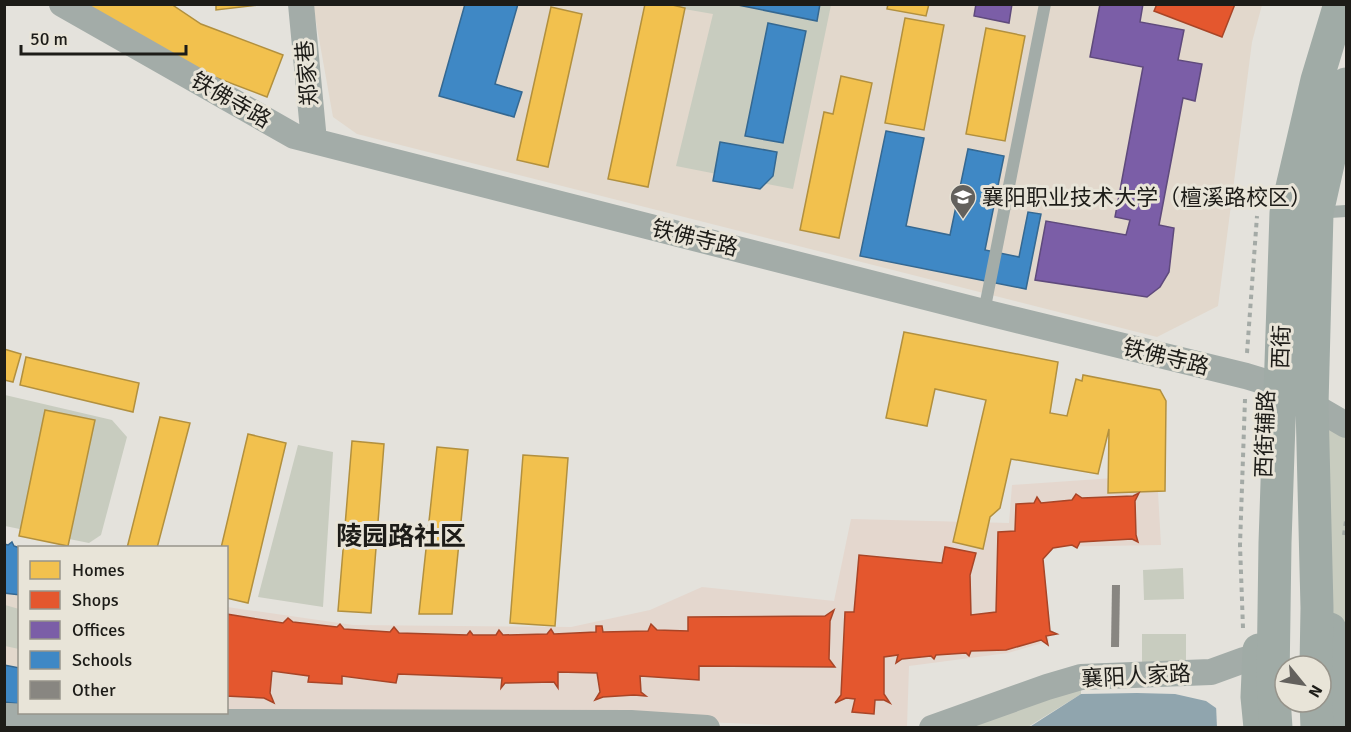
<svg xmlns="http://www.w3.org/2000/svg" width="1351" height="732" font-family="Signika,'Noto Sans SC',sans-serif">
  <rect width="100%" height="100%" fill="#e4e2dc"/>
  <path fill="#e4d7ce" d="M1157,475L1161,545L1039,547L1049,641L1008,653L909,666L907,727H821L611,718L227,709V607L353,625L571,627L650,610L702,587L834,601L851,519L1009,523L1012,485Z"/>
  <path fill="#e2d8cc" d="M313,5H1262L1252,42L1218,306L1157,337L357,134L333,117Z
    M4,543L26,547L20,548L19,709L5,708Z"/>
  <path fill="#c8ccbf" d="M661,5H831L793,189L676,166L713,14Z
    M5,395L112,420L127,437L101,535L89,543L5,526Z
    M1312,405L1346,425V713L1316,711Z
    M298,445L333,452L323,607L258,597Z
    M1183,568L1184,599L1144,600L1143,570Z
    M5,605L19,609V649L5,646Z
    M1142,634H1186V663H1142Z
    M1081,677V694L1028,727L932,728Z"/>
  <path fill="#90a5ae" d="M1137,693L1175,694L1206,701L1243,727L1028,728L1081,694Z"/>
  <path fill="#e4e2dc" d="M1216,704L1245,725L1246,728H1217Z"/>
  <path fill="#f2c14e" stroke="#b2903e" stroke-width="1.5" d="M85,4H171L201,24L283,55L267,97L183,65Z
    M216,4H259V5L216,10Z
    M645,4H668L685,8L648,187L608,179Z
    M888,4H929L926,16L887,9Z
    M551,7L582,14L548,167L517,160Z
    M905,18L944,25L924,130L885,123Z
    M986,28L1025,36L1005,141L966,134Z
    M841,76L872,83L839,238L800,230L824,112L833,114Z
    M904,332L1058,362L1050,413L1067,416L1076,379L1082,381L1083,375L1160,390L1166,401L1165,491L1108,493L1109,429L1098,474L1011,459L1000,508L990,517L983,549L953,542L986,400L935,389L927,426L886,418Z
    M4,349L21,354L13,382L4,380Z
    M26,357L139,383L133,412L20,385Z
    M45,410L95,420L68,546L19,536Z
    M160,417L190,423L157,548H127Z
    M248,434L286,443L248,603L226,598V548H221Z
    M352,441L384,444L371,613L338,611Z
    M437,447L468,450L452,614H419Z
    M523,455L568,458L555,626L510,623Z"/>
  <path fill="#e4572e" stroke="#a84527" stroke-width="1.5" d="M1157,4H1235L1222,37L1154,11Z
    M1139,493L1135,501L1136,535L1138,542L1132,539L1080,542L1077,548L1072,545L1053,548L1043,559L1050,631L1057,634L1046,636L1048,645L1041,640L1006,650L971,651L969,656L966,653L936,655L934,659L931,656L902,659L896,663L898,655L884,657V694L890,703L884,700H875L874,714L852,712L855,699L846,698L835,703L841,695L845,612H854L859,555L942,563L945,547L976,553L970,575L971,615L996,612L998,532L1015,531L1016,504L1034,503L1037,497L1041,503L1072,500L1076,494L1082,498L1133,496Z
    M834,610L830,621L829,659L835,667L699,666V680L640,676L641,692L646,696L634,695L603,697L595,700L600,692L597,673L558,672V688L554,682L505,683L501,688L502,678L398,674L396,683L342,676V684L308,682L309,676L272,671L270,693L274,703L264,698L226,696V614L283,623L288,618L293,622L337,627L340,624L344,629L390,632L394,627L399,633L467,635L470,631L473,635H496L499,630L503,635L547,634L551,629L554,634L596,632V626H602L603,632L648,631L651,624L657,630L688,631V617L825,616Z"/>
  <path fill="#7b5ea7" stroke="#5f4a7c" stroke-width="1.5" d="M976,4H1012L1009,23L974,16Z
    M1100,4H1143L1140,22L1184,30L1178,60L1202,64L1195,101L1183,98L1159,225L1174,228L1169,272L1160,287L1147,297L1035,280L1046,221L1126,235L1130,220L1115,217L1143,67L1090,57Z"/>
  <path fill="#3f88c5" stroke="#356891" stroke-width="1.5" d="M465,4H518L495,84L522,92L514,117L439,96Z
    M733,4H820L817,21Z
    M768,23L806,31L783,143L745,136Z
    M886,131L924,138L906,226L950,235L968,149L1004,156L985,250L1019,257L1028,212L1041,214L1026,289L860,256Z
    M720,142L777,152L773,176L760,189L713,181Z
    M12,542L14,546L20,548V595L4,593V544L8,545Z
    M4,665L20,668V704L4,702Z"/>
  <path fill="#888681" d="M1112,585H1120L1119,647H1111Z"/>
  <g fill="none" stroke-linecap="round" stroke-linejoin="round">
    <path stroke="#a4aaa6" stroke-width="4" stroke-dasharray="4.5 4.5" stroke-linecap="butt" d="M1247,353L1257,216
      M1344,535L1346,521
      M1243,628L1240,545L1245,399"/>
    <path stroke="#a3aca8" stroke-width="12" d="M1330,212L1346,211
      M984,312L1045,4"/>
    <path stroke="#a3aca8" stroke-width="26" d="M62,4L294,136L984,312L1246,376L1279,386L1346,425
      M301,4L314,141
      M4,716L222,722L631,723L707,728
      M932,728L1047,687L1081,677L1211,672L1244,660L1273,652"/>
    <path stroke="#a0aba6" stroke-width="33" d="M1330,629L1332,728
      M1259,650L1257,697L1260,728"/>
    <path stroke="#a0aba6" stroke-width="33" d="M1316,666L1317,608L1312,405L1317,213L1346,84
      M1316,702L1317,728
      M1276,728L1273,682L1275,543L1286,213L1317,80L1340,4"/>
  </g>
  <defs>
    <g id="university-pin" transform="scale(1.35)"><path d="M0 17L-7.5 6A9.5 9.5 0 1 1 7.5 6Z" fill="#63615d" stroke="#e8e4d8"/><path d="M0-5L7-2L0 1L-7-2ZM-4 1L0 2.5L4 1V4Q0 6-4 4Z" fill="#fff"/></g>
  </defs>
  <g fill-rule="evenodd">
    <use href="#university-pin" x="963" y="197"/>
  </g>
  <g text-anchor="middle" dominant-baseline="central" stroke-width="6" stroke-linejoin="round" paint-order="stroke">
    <g font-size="22" fill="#1d1c18" stroke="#e8e4d8">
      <text transform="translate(307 73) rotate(-95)">郑家巷</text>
      <text transform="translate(231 100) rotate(30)">铁佛寺路</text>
      <text transform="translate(695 238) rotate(14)">铁佛寺路</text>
      <text transform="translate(1281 347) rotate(-88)">西街</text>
      <text transform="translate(1166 357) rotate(14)">铁佛寺路</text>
      <text transform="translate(1265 434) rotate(-88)">西街辅路</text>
      <text transform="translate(1136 676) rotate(-3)">襄阳人家路</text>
    </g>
    <g font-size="22" fill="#1d1c18" stroke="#e8e4d8" text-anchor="start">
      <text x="982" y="197">襄阳职业技术大学（檀溪路校区）</text>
    </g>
    <g font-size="26" font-weight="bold" fill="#1d1c18" stroke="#e8e4d8">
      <text x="401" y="537">陵园路社区</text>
    </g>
  </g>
  <rect width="1351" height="732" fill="none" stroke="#1d1c18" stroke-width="12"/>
  <rect x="18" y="546" width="210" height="168" fill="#e8e4d8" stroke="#97948b" stroke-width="1.5"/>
  <rect x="30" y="561" width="30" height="18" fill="#f2c14e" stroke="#97948b" stroke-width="1.5"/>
  <text x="72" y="576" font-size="18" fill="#1d1c18">Homes</text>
  <rect x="30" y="591" width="30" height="18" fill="#e4572e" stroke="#97948b" stroke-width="1.5"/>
  <text x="72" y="606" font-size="18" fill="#1d1c18">Shops</text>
  <rect x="30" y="621" width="30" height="18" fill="#7b5ea7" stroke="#97948b" stroke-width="1.5"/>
  <text x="72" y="636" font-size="18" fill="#1d1c18">Offices</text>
  <rect x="30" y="651" width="30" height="18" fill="#3f88c5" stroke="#97948b" stroke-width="1.5"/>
  <text x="72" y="666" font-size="18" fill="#1d1c18">Schools</text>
  <rect x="30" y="681" width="30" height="18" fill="#888681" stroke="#97948b" stroke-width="1.5"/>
  <text x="72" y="696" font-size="18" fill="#1d1c18">Other</text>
  <g transform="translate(1303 684) rotate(120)"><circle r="28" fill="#e8e4d8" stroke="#97948b" stroke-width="1.5"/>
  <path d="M0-4.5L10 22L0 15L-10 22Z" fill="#63615d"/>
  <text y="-9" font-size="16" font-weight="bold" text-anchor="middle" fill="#1d1c18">N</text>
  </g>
  <path d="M21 45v9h165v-9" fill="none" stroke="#1d1c18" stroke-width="3"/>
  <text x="30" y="45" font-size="18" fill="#1d1c18" stroke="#e8e4d8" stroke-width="4.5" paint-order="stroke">50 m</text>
</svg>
